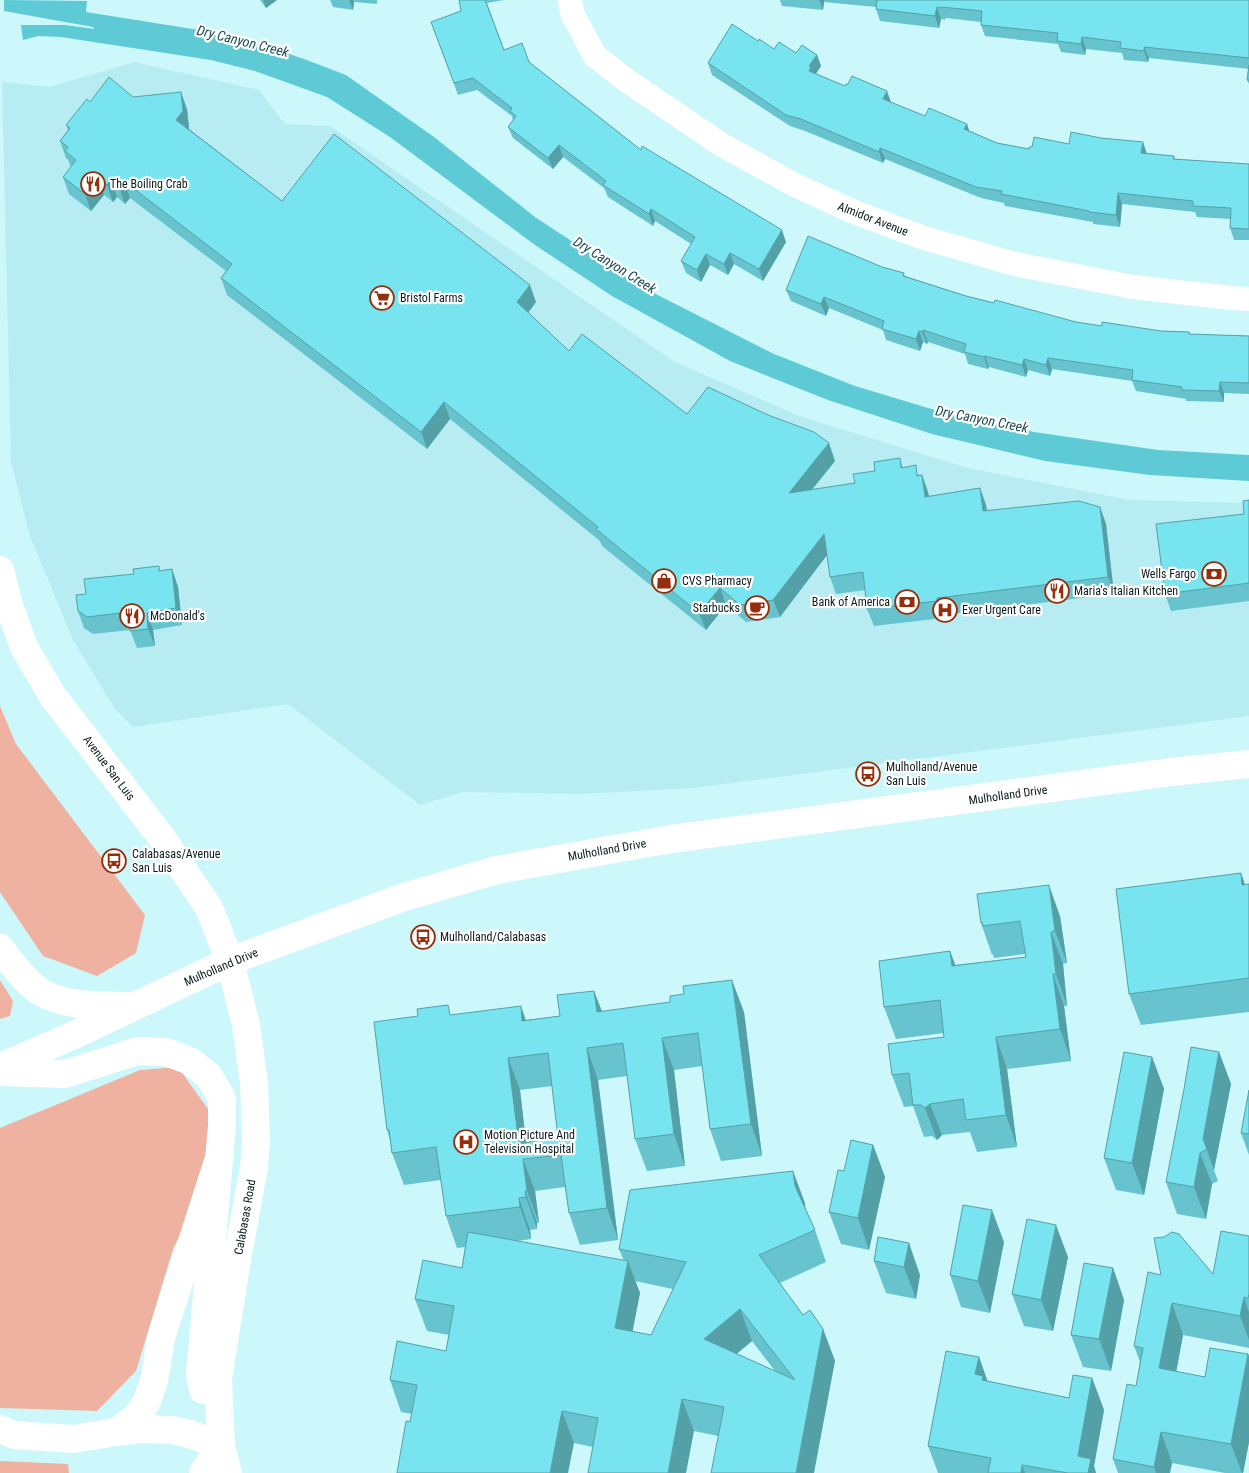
<svg xmlns="http://www.w3.org/2000/svg" width="1249" height="1473" font-family="'Roboto Condensed',sans-serif">
  <rect width="100%" height="100%" fill="#ccf8fc"/>
  <path fill="#b7edf2" d="M134,62L259,90L285,124L330,126L675,362L802,417L968,468L1130,500L1249,503V716L693,788L583,794L463,792L420,805L288,704L133,727L115,709L73,640L30,536L11,462L2,82L50,87Z"/>
  <path fill="#efb2a1" d="M0,706L16,744L145,915L136,953L97,976L43,956L0,892Z
    M0,980L13,1001L10,1016L0,1019Z
    M178,1067L213,1116L200,1196L173,1249L136,1371L97,1411L0,1408V1128L140,1070Z
    M0,1461L68,1464L69,1473H0Z"/>
  <path fill="#5dcad5" d="M4,0L87,1L86,12L205,31L260,44L304,59L346,75L434,137L535,217L638,285L774,354L855,386L948,414L1034,432L1158,450L1249,455V481L1150,475L1045,461L932,434L828,400L730,361L612,296L535,245L390,137L327,97L255,71L211,60L61,37L38,36L23,40L21,25H65L94,29L93,27L4,11Z"/>
  <g fill="none" stroke-linecap="round" stroke-linejoin="round">
    <path stroke="#fff" stroke-width="24" d="M570,0L572,13L595,56L626,80L722,145L795,185L854,212L921,237L1015,264L1133,287L1231,298L1249,299"/>
    <path stroke="#fff" stroke-width="28" d="M0,570L9,605L24,647L52,695L162,838L209,908L230,961L246,1025L254,1083L256,1140L254,1167L238,1254L218,1378L221,1446L228,1473
      M0,1067L72,1036L230,961L404,897L497,870L671,839L1171,772L1249,764
      M0,1072L65,1074L138,1051L166,1052L190,1061L209,1076L222,1099V1126L200,1374L203,1390"/>
    <path stroke="#fff" stroke-width="28" d="M0,948C12,963 24,981 39,991C66,1008 104,1005 134,1006
      M0,1429L14,1435L73,1439L116,1432L140,1429L172,1430L190,1434L221,1446L203,1473
      M116,1432L135,1418L146,1403L154,1381L161,1338L220,1155"/>
  </g>
  <path fill="#67c4ce" fill-rule="evenodd" d="M260,0H277L266,8Z
    M330,0H377V4L354,2L353,10L333,7Z
    M459,0H504L487,3L504,50L529,62L641,150L786,242L763,281L734,264L728,275L710,265L701,282L686,273L681,261L691,244L655,221L653,226L608,197L604,188L563,157L553,169L513,138L508,127L513,121L512,116L477,90L458,95L431,22L461,11Z
    M780,0H1249V84L1247,80L1249,69L1149,58L1148,62L1124,60L1122,53L1086,49L1085,55L1061,52L1058,44L985,36L981,25V22L946,18L945,20L941,19L939,28L880,21L876,9V7L824,2L823,10L782,6Z
    M758,41L774,49L796,53L817,55L821,66L816,74L845,86L891,103L925,116L970,131L997,143L1029,149L1032,147L1069,144L1174,156L1175,159L1249,164V240H1234L1230,228V219L1197,217L1195,212L1122,204L1120,227L1093,224V222L1005,206L1004,203L981,198L885,159L883,163L805,131L790,126L712,75L708,63Z
    M90,102L187,109L189,128V129L282,201L536,302L528,313L569,351L687,414L835,461L812,490L855,483L875,471L900,458L903,468L920,475H922L928,492L929,496L980,488L986,505L987,510L1100,507L1106,524L1114,594L943,615V618L874,626L867,609L865,590L836,594L830,577L827,555L780,617L746,622L726,605L706,630L602,546L600,541L450,419L427,449L227,295L221,278L226,271L130,198L125,204L117,197L113,202L104,195L91,211L69,194L63,177L71,167L68,160L66,158L60,141L68,130L66,125Z
    M882,267L904,273L905,276L966,296L1076,322L1102,326L1161,331L1189,332L1190,334L1249,336V394L1224,393V402L1186,401V399L1136,391L1132,381L1052,369L1050,376L1028,370L1026,377L989,367L988,369L968,364L965,354L928,342L927,344L923,342L920,351L886,340L883,330L829,308L826,316L791,301L786,290Z
    M1249,500V601L1171,611L1165,594L1244,514Z
    M159,566L160,571L172,569L178,587L182,625L153,630L155,646L137,648L130,630L93,634L84,628L78,611L86,594L134,574Z
    M1241,873L1245,885L1249,884V1012L1141,1025L1129,994Z
    M1060,916L1067,963L1063,964L1067,1006H1064L1071,1061L1007,1069L1017,1147L977,1152L970,1132L942,1135L937,1140L932,1136L924,1137L913,1106L904,1107L892,1075L944,1037V1033L896,1039L884,1007L950,951L955,965L1026,957L1025,954L994,958L993,954L992,955L981,923Z
    M594,991L602,1011L744,1012L762,1156L721,1161L710,1129L702,1066L674,1070L685,1166L647,1171L635,1139L627,1076L598,1080L618,1240L580,1245L569,1213L565,1187L535,1191L539,1223H537V1229L530,1230L531,1239L517,1241L624,1261L619,1249L805,1203V1210L815,1230L826,1262L780,1283L803,1315L823,1329L835,1361L718,1436L694,1431L593,1447L574,1443L410,1422L412,1414L401,1412L390,1380L446,1351L449,1335L427,1331L415,1299L462,1268L465,1247L457,1248L446,1216L441,1180L404,1185L392,1153L390,1140L387,1130L452,1015L526,1020L560,1016ZM552,1086L558,1137L526,1143L520,1090ZM635,1281L673,1289L651,1335L632,1332L640,1293ZM752,1341L775,1371L737,1354Z
    M1219,1052L1231,1084L1214,1170L1218,1181L1212,1184L1206,1219L1177,1214L1166,1182Z
    M1152,1057L1164,1089L1144,1195L1116,1190L1104,1158Z
    M1249,1090V1155L1241,1133Z
    M873,1145L885,1177L869,1250L841,1244L829,1212L844,1171Z
    M1249,1236V1348L1183,1335L1176,1372L1205,1377L1248,1354L1249,1356V1442L1243,1473H1225L1172,1463L1170,1473H1118L1113,1459L1136,1386L1140,1362L1134,1346L1161,1275L1213,1274Z
    M878,1237L920,1275L916,1299L886,1293L874,1261Z
    M1004,1242L990,1313L961,1307L950,1275Z
    M1068,1257L1053,1331L1024,1326L1012,1294Z
    M1113,1268L1124,1300L1111,1371L1083,1367L1071,1335Z
    M979,1357L988,1382L1069,1398L1092,1378L1104,1410L1094,1466L1096,1473H938L928,1446Z"/>
  <path fill="#54a0a7" d="M263,0H277L266,8Z
    M349,0H353L354,2L353,10Z
    M819,0H824V2L823,10Z
    M937,7L941,19L939,28L935,16Z
    M1082,37L1086,49L1085,55L1081,44Z
    M1144,47L1149,58L1148,62L1144,51Z
    M817,55L821,66L814,76L809,71V66Z
    M887,91L891,102L883,99Z
    M181,92L187,109L189,128L183,137L176,120Z
    M967,124L971,136L964,129Z
    M1143,142L1147,154L1141,153Z
    M559,145L563,157L553,169L548,158Z
    M880,148L885,159L883,163L879,152Z
    M98,177L104,195L91,211L85,194Z
    M111,180L117,197L113,202L107,185Z
    M124,181L130,198L125,204L119,187Z
    M1118,193L1122,204L1120,227L1116,215Z
    M651,209L655,221L653,226L649,214Z
    M782,230L786,242L763,281L759,269Z
    M730,253L734,264L728,275L724,264Z
    M706,254L710,265L701,282L697,270Z
    M530,285L536,302L523,319L517,302Z
    M824,297L829,308L826,316L821,304Z
    M923,330L928,342L927,344L922,332Z
    M919,331L923,342L920,351L916,339Z
    M985,356L989,367L988,369L984,357Z
    M1048,358L1052,369L1050,376L1046,365Z
    M1024,359L1028,370L1026,377L1022,365Z
    M1220,382L1224,393V402L1219,391Z
    M444,402L450,419L427,449L421,432Z
    M829,443L835,461L795,510L789,493Z
    M922,475L928,492L932,514L925,497Z
    M980,488L986,505L989,528L983,511Z
    M1100,507L1106,524L1114,594L1108,577Z
    M824,534L830,551L780,617L773,600Z
    M172,569L178,587L182,625L176,608Z
    M720,588L726,605L706,630L699,613Z
    M937,598L943,615V618L937,601Z
    M147,613L153,630L155,646L148,629Z
    M1241,873L1249,896L1242,885Z
    M1049,885L1060,916L1067,963L1055,931Z
    M1051,932L1063,964L1067,1006L1056,974Z
    M950,951L962,983L952,966Z
    M1053,974L1064,1006L1071,1061L1060,1029Z
    M732,980L744,1012L762,1156L751,1124Z
    M594,991L606,1023L597,1012Z
    M521,1006L532,1038L522,1021Z
    M996,1037L1007,1069L1017,1147L1006,1115Z
    M662,1038L674,1070L685,1166L674,1134Z
    M587,1048L598,1080L618,1240L607,1208Z
    M1219,1052L1231,1084L1214,1170L1203,1139Z
    M1152,1057L1164,1089L1144,1195L1132,1163Z
    M508,1058L520,1090L528,1158L519,1144Z
    M930,1104L942,1135L937,1140L925,1108Z
    M873,1145L885,1177L869,1250L858,1218Z
    M1200,1153L1212,1184L1206,1219L1194,1187Z
    M523,1159L535,1191L539,1223L527,1191Z
    M793,1171L805,1203L806,1218L795,1186Z
    M525,1191L537,1223V1229L526,1197Z
    M519,1198L530,1230L531,1239L520,1207Z
    M992,1210L1004,1242L990,1313L978,1281Z
    M1056,1225L1068,1257L1053,1331L1041,1300Z
    M909,1243L920,1275L916,1299L904,1267Z
    M628,1261L640,1293L627,1360L615,1328Z
    M1113,1268L1124,1300L1111,1371L1099,1339Z
    M1244,1297L1249,1312V1340L1240,1316Z
    M1172,1303L1183,1335L1171,1400L1159,1368Z
    M740,1309L752,1341L715,1371L704,1339Z
    M823,1329L835,1361L814,1473H796Z
    M1248,1354L1249,1356V1442L1243,1473H1242L1231,1444Z
    M979,1357L990,1389L975,1374Z
    M1092,1378L1104,1410L1094,1466L1096,1473H1084L1078,1456Z
    M682,1399L694,1431L686,1473H668Z
    M562,1411L574,1443L568,1473H550Z
    M1161,1432L1172,1463L1170,1473H1156L1154,1467Z
    M1022,1465L1025,1473H1021Z"/>
  <path fill="#78e4ef" stroke="#54a0a7" fill-rule="evenodd" d="M459,0H485L504,50L522,43L529,62L641,150L642,146L782,230L759,269L730,253L724,264L706,254L697,270L681,261L695,237L651,209L649,214L603,185L606,181L559,145L548,158L508,127L516,116L510,111L512,108L473,78L454,83L431,22L461,11Z
    M877,0H1249V58L1144,47V51L1120,48L1121,42L1082,37L1081,44L1057,41L1058,33L981,25L982,11L941,7V8L937,7L935,16L876,9Z
    M732,24L758,41L759,39L774,49L779,42L796,53L802,45L817,55L809,66L811,67L809,71L845,86L846,84H848L852,76L887,91L883,99L925,116L929,108L967,124L964,129L997,143L1029,149V147H1032L1034,137L1069,144L1071,132L1101,138L1143,142L1141,153L1174,156L1173,159L1249,164V229L1230,228L1231,208L1193,206V201L1118,193L1116,215L1089,212V211L1001,194L1002,191L976,187L880,148L879,152L801,119L786,115L708,63Z
    M1249,65V80H1247Z
    M109,77L133,97L181,92L183,111L176,120L282,201L334,134L530,285L517,302L569,351L582,334L687,414L708,387L768,415L814,432L829,443L789,493L855,483L853,474L875,471L874,462L900,458L901,468L916,465L917,476L922,475L925,497L980,488L983,511L1079,501L1100,507L1108,577L937,598V601L867,609L863,572L830,577L824,534L773,600L740,605L720,588L699,613L596,529L598,527L444,402L421,432L221,278L232,264L124,181L119,187L111,180L107,185L98,177L85,194L63,177L76,160L65,151L68,147L60,141L70,128L66,125L87,99L90,102Z
    M808,236L882,267L904,273L903,276L966,296L994,303L995,300L1076,322L1102,326V322L1161,331L1189,332V334L1249,336V383L1220,382L1219,391L1182,390V387L1132,380L1133,370L1048,358L1046,365L1024,359L1022,365L985,356L984,357L964,352L966,344L923,330L922,332L919,331L916,339L882,329L884,321L824,297L821,304L786,290Z
    M1249,500V583L1165,594L1156,524L1244,514L1243,501Z
    M159,566V571L172,569L176,608L147,613L148,629L130,631L129,612L87,617L78,611L76,595L86,594L84,579L134,574L133,569Z
    M1241,873L1242,885L1249,884V978L1129,994L1116,889Z
    M1049,885L1055,931L1051,932L1056,974H1053L1060,1029L996,1037L1006,1115L966,1120L963,1099L930,1104L925,1108L921,1105H913L909,1073L892,1075L888,1044L944,1037L940,1000L884,1007L879,961L950,951L952,966L1026,957L1020,921L983,926L982,922L981,923L977,894Z
    M732,980L751,1124L710,1129L698,1033L662,1038L674,1134L635,1139L623,1043L587,1048L607,1208L569,1213L561,1155L523,1159L527,1191H525L526,1197L519,1198L520,1207L446,1216L436,1147L392,1153L389,1130H387L374,1022L418,1016L417,1009L448,1005L450,1015L521,1006L522,1021L560,1016L557,995L594,991L597,1012L670,1002V996L684,994L683,986ZM548,1053L558,1137L519,1144L508,1058Z
    M1191,1047L1219,1052L1203,1139L1207,1149L1200,1153L1194,1187L1166,1182L1184,1089Z
    M1124,1052L1152,1057L1132,1163L1104,1158Z
    M1249,1090V1134L1241,1133Z
    M851,1140L873,1145L858,1218L829,1212L838,1170L844,1171Z
    M793,1171L795,1186L815,1230L759,1255L803,1315L810,1310L823,1329L796,1473H711L724,1407L682,1399L668,1473H588L598,1418L562,1411L550,1473H397L406,1421L410,1422L417,1385L390,1380L397,1341L446,1351L454,1306L415,1299L423,1260L462,1268L468,1232L628,1261L615,1328L651,1335L686,1262L619,1249L630,1190ZM740,1309L795,1380L704,1339Z
    M963,1205L992,1210L978,1281L950,1275Z
    M1027,1219L1056,1225L1041,1300L1012,1294Z
    M1221,1231L1249,1236V1294L1248,1298L1244,1297L1240,1316L1172,1303L1159,1368L1205,1377L1210,1348L1248,1354L1231,1444L1161,1432L1154,1467L1113,1459L1127,1384L1136,1386L1143,1348L1134,1346L1148,1272L1161,1275L1154,1238L1164,1237L1172,1232L1179,1234L1213,1274Z
    M878,1237L909,1243L904,1267L874,1261Z
    M1084,1263L1113,1268L1099,1339L1071,1335Z
    M946,1351L979,1357L975,1374L983,1376L982,1380L1069,1398L1073,1375L1092,1378L1078,1456L1091,1459L1088,1473H1068L1022,1465L1021,1473H988L991,1458L928,1446Z"/>
  <defs>
    <g id="restaurant-ring" transform="scale(1.25)"><circle r="9.5" fill="#fff" stroke="#952e0b" stroke-width="1.5"/><path d="M-5-6h1v4h1v-4h1v4h1v-4h1v5L-1.5 .5V6h-2V.5L-5-1ZM5-6V6H3V1.5H1.5Q1.5-4 5-6Z" fill="#952e0b"/></g>
    <g id="supermarket-ring" transform="scale(1.25)"><circle r="9.5" fill="#fff" stroke="#952e0b" stroke-width="1.5"/><path d="M-6-5.5h2.5l.6 2H6L4.5 2H-2.5L-4.4-4H-6ZM-1.5 3.2a1.3 1.3 0 1 0 .1 0ZM3 3.2a1.3 1.3 0 1 0 .1 0Z" fill="#952e0b"/></g>
    <g id="bank-ring" transform="scale(1.25)"><circle r="9.5" fill="#fff" stroke="#952e0b" stroke-width="1.5"/><path d="M-6-4H6V4H-6ZM0-2.3a2.3 2.3 0 1 0 0 4.6a2.3 2.3 0 1 0 0-4.6Z" fill="#952e0b"/></g>
    <g id="shop-ring" transform="scale(1.25)"><circle r="9.5" fill="#fff" stroke="#952e0b" stroke-width="1.5"/><path d="M-5-2.5h2.3a2.7 3.5 0 0 1 5.4 0H5L5.5 6h-11ZM-1.5-2.5h3a1.5 2.3 0 0 0-3 0Z" fill="#952e0b"/></g>
    <g id="cafe-ring" transform="scale(1.25)"><circle r="9.5" fill="#fff" stroke="#952e0b" stroke-width="1.5"/><path d="M-5.5-4.5H6V0H3Q3 3.5 0 3.5H-2.5Q-5.5 3.5-5.5 0ZM3-3.2v2h1.7v-2ZM-6 4.5H4V6H-6Z" fill="#952e0b"/></g>
    <g id="hospital-ring" transform="scale(1.25)"><circle r="9.5" fill="#fff" stroke="#952e0b" stroke-width="1.5"/><path d="M-5-5h3v3.5h4V-5h3V5h-3V1.5h-4V5h-3Z" fill="#952e0b"/></g>
    <g id="bus-ring" transform="scale(1.25)"><circle r="9.5" fill="#fff" stroke="#952e0b" stroke-width="1.5"/><path d="M-5-6H5V4H4V6H2V4H-2V6H-4V4H-5ZM-3.5-4V0h7V-4ZM-3.5 1.2v1.5H-2V1.2ZM2 1.2v1.5H3.5V1.2Z" fill="#952e0b"/></g>
  </defs>
  <g fill-rule="evenodd">
    <use href="#restaurant-ring" x="93" y="184"/>
    <use href="#supermarket-ring" x="382" y="298"/>
    <use href="#bank-ring" x="1214" y="574"/>
    <use href="#shop-ring" x="664" y="581"/>
    <use href="#restaurant-ring" x="1057" y="591"/>
    <use href="#bank-ring" x="907" y="602"/>
    <use href="#cafe-ring" x="757" y="608"/>
    <use href="#hospital-ring" x="945" y="610"/>
    <use href="#restaurant-ring" x="132" y="616"/>
    <use href="#bus-ring" x="868" y="774"/>
    <use href="#bus-ring" x="114" y="861"/>
    <use href="#bus-ring" x="423" y="937"/>
    <use href="#hospital-ring" x="466" y="1142"/>
  </g>
  <g text-anchor="middle" dominant-baseline="central" stroke-width="4.5" stroke-linejoin="round" paint-order="stroke">
    <g font-size="12" fill="#0b1b1d" stroke="#fff" text-anchor="start">
      <text x="110" y="184">The Boiling Crab</text>
      <text x="400" y="298">Bristol Farms</text>
      <text x="1196" y="574" text-anchor="end">Wells Fargo</text>
      <text x="682" y="581">CVS Pharmacy</text>
      <text x="1074" y="591">Maria's Italian Kitchen</text>
      <text x="890" y="602" text-anchor="end">Bank of America</text>
      <text x="740" y="608" text-anchor="end">Starbucks</text>
      <text x="962" y="610">Exer Urgent Care</text>
      <text x="150" y="616">McDonald's</text>
      <text x="886" y="767">Mulholland/Avenue<tspan x="886" dy="14">San Luis</tspan></text>
      <text x="132" y="854">Calabasas/Avenue<tspan x="132" dy="14">San Luis</tspan></text>
      <text x="440" y="937">Mulholland/Calabasas</text>
      <text x="484" y="1135">Motion Picture And<tspan x="484" dy="14">Television Hospital</tspan></text>
    </g>
    <g font-size="12" fill="#0b1b1d" stroke="#fff">
      <text transform="translate(873 219) rotate(21)">Almidor Avenue</text>
      <text transform="translate(109 768) rotate(53)">Avenue San Luis</text>
      <text transform="translate(1008 795) rotate(-8)">Mulholland Drive</text>
      <text transform="translate(607 850) rotate(-10)">Mulholland Drive</text>
      <text transform="translate(221 967) rotate(-23)">Mulholland Drive</text>
      <text transform="translate(245 1217) rotate(-80)">Calabasas Road</text>
    </g>
    <g font-size="14" font-style="italic" fill="#1b4c51" stroke="#fff">
      <text transform="translate(243 41) rotate(14)">Dry Canyon Creek</text>
      <text transform="translate(615 265) rotate(32)">Dry Canyon Creek</text>
      <text transform="translate(982 419) rotate(11)">Dry Canyon Creek</text>
    </g>
  </g>
</svg>
